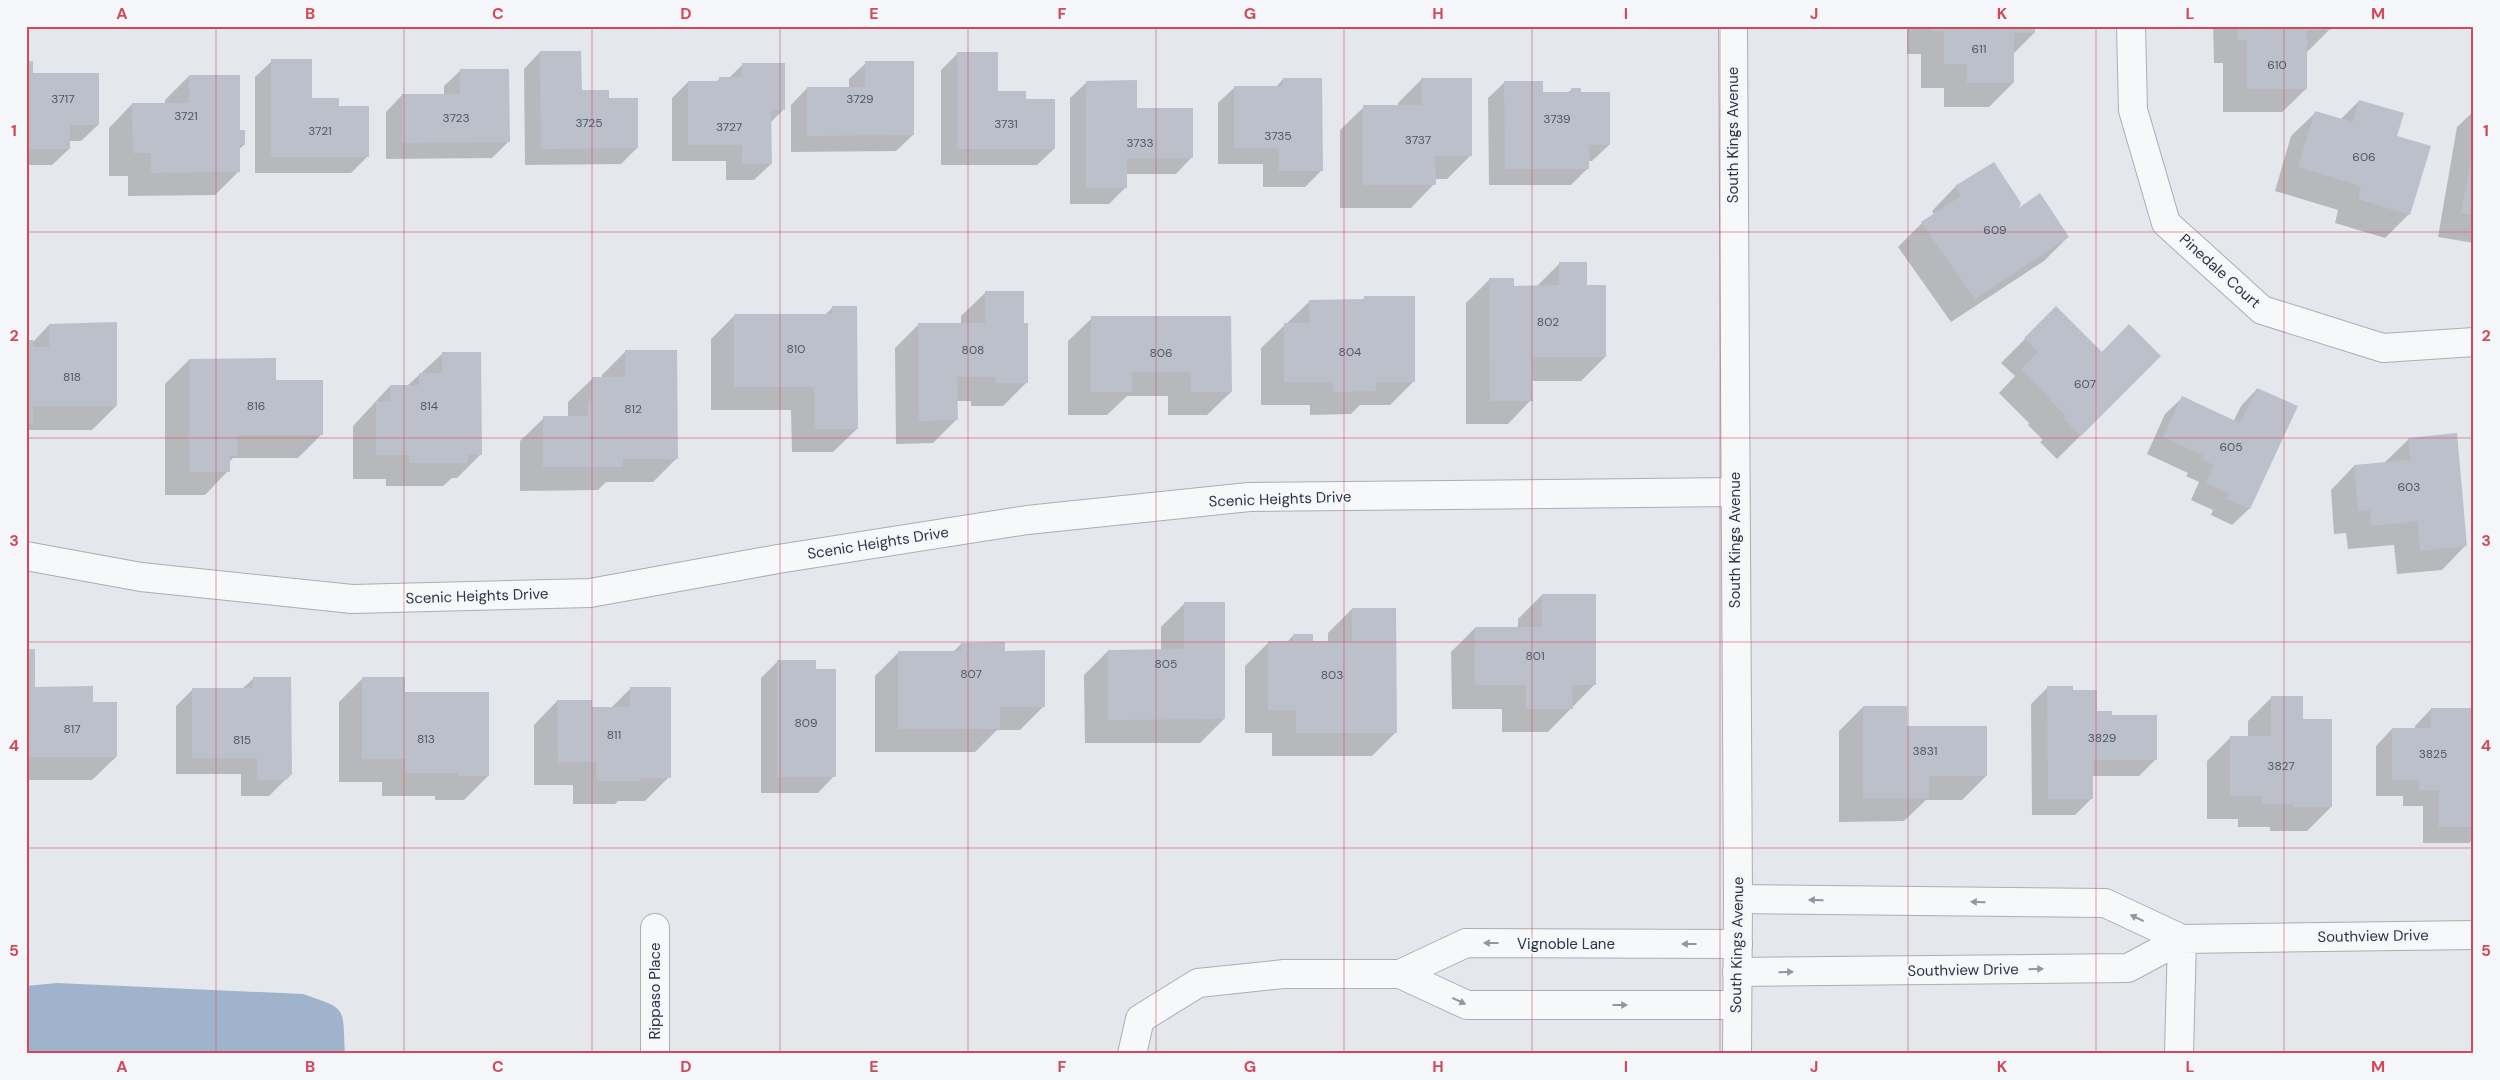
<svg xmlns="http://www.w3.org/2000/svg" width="2500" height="1080" font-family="'DM Sans',sans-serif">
  <rect width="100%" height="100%" fill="#e4e7ec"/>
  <path fill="#9fb4cc" d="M57,983L303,994C349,1010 342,1006 345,1054H26V986Z"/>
  <path fill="#0003" d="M1907,26H2034V33L2013,54V83L1989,107H1944V88H1921V54H1907Z
    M2213,26H2329V30L2306,53V89L2282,112H2223V63H2214Z
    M540,52L580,91L607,99L637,148L621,164L525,165L524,69Z
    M958,53L997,92L1024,100L1054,149L1037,165H941V70Z
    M272,61L368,156L351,173H255V77Z
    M26,63L32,74L98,125L81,141H69V149L52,165H26Z
    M866,63L913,135L896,151L791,152V105L807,88H849V79Z
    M743,64L784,109L770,123L771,164L754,180H726V161H672V98L688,82H716L720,78H729Z
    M461,70L508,142L492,158L386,159V112L402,95H444V86Z
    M189,76L238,131L244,145L238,150V172L215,195L128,196V176H109V128L132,104H165V100Z
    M1283,79L1321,171L1305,187H1263V164H1218V103L1235,87H1276Z
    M1422,79L1471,155L1447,179H1434V184L1411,208H1340V130L1364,107L1398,106V103Z
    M1087,82L1135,109L1192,157L1176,174H1126V187L1109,204H1070V98Z
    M1505,82L1542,93H1567L1571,90L1609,145L1592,161H1588V168L1571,185H1489L1488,98Z
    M2359,101L2396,137L2409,214L2385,238L2335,223L2338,210L2275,191L2291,136L2315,113L2340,120Z
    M2474,111V243L2438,237L2457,127Z
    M1993,163L2015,212L2068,237L2044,261L1951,322L1898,247L1922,223L1934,215L1932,211L1955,187Z
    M1560,263L1586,286L1605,357L1581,381H1531V400L1508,424H1466V303L1490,279L1513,287H1536Z
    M985,293L1027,382L1003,406H971V401H957V419L933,443L896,444L895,348L919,324H961V316Z
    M1365,297L1414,381L1390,405H1360L1351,414L1310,415V405H1261V348L1310,301H1361Z
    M832,308L857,429L833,452H792L791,410H711V339L735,315H825Z
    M2056,308L2102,354L2160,356L2057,459L2040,442L2043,440L2028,425L2029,423L1999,393L2015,376L2001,363Z
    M1092,318L1231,392L1207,415H1168V396H1127L1107,415H1068V341Z
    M49,325L116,406L92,430H26V341L32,343Z
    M626,351L677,458L653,482H606L598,490L520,491V441L544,418H568V402L592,379H602V375Z
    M443,353L481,454L457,478H452L443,486H386V479H353V426L390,386H407Z
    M189,360L275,381L322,434L298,458H233L228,463V471L205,495H165V384Z
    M2257,389L2296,407L2249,509L2232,525L2211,515L2213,510L2191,500L2199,482L2186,476L2188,473L2147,454L2165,414L2182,398L2233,422L2241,406Z
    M2409,439L2465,546L2442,570L2397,574L2394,545L2348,549L2346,533L2334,534L2331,490L2354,466L2384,463Z
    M1542,595L1594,685L1548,732H1502V709H1452L1451,652L1475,628H1518V619Z
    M1184,604L1224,719L1200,743H1085L1084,675L1108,651H1161V627Z
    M1352,609L1396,732L1372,756H1272V733H1245V666L1268,643H1286L1294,635L1311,643H1328V633Z
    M961,644L1004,652L1044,706L1020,730H997L975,752H875V676L899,652H953Z
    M26,651L34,688L92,703L116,757L92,780H26Z
    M778,661L815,670L834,776L818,793H761V678Z
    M254,678L291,774L269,796H241V774H176V706L193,689H242Z
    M363,678L404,694L488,776L464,800H435V796H382V782H339V702Z
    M2048,687L2071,691L2095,712L2110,716L2156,759L2139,776H2092V798L2075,815H2032L2031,704Z
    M630,689L669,777L645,801H618L615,804H573V785H534V725L557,701L591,709H610Z
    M2272,697L2302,721L2331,807L2307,831H2270V827H2238V819H2207V761L2231,737H2248V721Z
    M1863,707L1906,727L1986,776L1962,800H1926L1904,821L1839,822V731Z
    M2431,709L2474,728V838L2469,843H2423V806H2403V796H2376V746L2392,729H2415V726Z"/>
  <path fill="#bbc0ca" d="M1930,26H2035V33H2014V83H1967V64H1944V31H1930Z
    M2237,26H2331V30H2307V89H2247V40H2237Z
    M540,51H581L582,90H609V98H638V148L541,149Z
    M957,52H998V91H1026V99H1055V149H957Z
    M271,59H312V98H339V106H369V157H271Z
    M26,61H33V73H99V125H70V149H26Z
    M865,61H914V135L807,136V87H865Z
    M742,63H785V110H771L772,164H742V145H688V81H719V77H742Z
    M460,69H509L510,142L402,143V94H460Z
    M189,75H240V130H245V145H240V172L151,173V153H133L132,103H189Z
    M1283,78H1322L1323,171H1279V148H1234V86H1283Z
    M1421,78H1472V156H1435L1436,185H1363V105H1422Z
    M1137,80V108H1193V158H1127V188H1086V81Z
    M1504,81H1543V92H1571V88H1581V92H1610V145H1589V169H1505Z
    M2359,100L2404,113L2397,136L2431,146L2410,215L2358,199L2361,186L2298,167L2315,111L2353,122Z
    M2473,147H2474V216L2461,213Z
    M1994,162L2021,203L2019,208L2040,193L2069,237L1975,299L1921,222L1961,196L1955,186Z
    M1559,262H1587V285H1606V357H1532L1533,401H1490L1489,278H1514V286L1559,285Z
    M985,291H1024V323H1028V383H995V377H957L958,420L919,421L918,323H985Z
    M1364,296H1415V382H1376V391L1333,392V382H1284V323H1309V300L1364,299Z
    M832,306H857L858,429H815L814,387H734V314H832Z
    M2056,306L2102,352L2129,324L2161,356L2081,436L2063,418L2066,416L2050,400L2052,399L2021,369L2038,352L2024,338Z
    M1091,316H1231L1232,392H1191V372H1132V392H1091Z
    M117,322V406H33V424H26V340H33V347H49V324Z
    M625,350H677L678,459H623V467H543V416H588V401H592V377H625Z
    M442,352H481L482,455H468V463H409V455H376V401H390V385H419V373H442Z
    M276,358V380H323V435H237V456H230V472H189V359Z
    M2257,388L2298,406L2250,509L2226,499L2229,494L2206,483L2214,465L2202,460L2204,456L2163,437L2182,396L2240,423Z
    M2457,433L2467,546L2420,551L2418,521L2371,526L2370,510L2358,511L2354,465L2408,460L2411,463L2408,438Z
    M1542,594H1596V685H1572L1573,709H1526V685H1475V627H1542Z
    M1184,602H1225V719L1108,720V650L1184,649Z
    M1352,608H1396L1397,733H1296V710H1268V641H1293V634H1313V641H1352Z
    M1005,642V651L1045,650V707H1000V729H898V651H961V643Z
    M26,649H35V687L93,686V702H117V757H26Z
    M777,660H816V669H836V777H777Z
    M253,677H291L292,774L286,780H257V758H192V688H253Z
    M362,677H405V692H489V776H458V773H405V759H362Z
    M2047,686H2073V690H2097V711H2112V715H2157V760H2093V799H2048Z
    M630,687H671V778H640V781H597L596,762H558L557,700H592V707H630Z
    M2271,696H2303V719H2332V807H2293V804H2262V796H2230V736H2271Z
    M1863,706H1907V726H1987V776H1929V798H1863Z
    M2431,708H2472L2474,827H2439V790H2419V780H2392V728H2431Z"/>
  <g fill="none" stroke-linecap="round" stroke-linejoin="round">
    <g stroke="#a9aeb7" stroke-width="30">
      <path id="minor" d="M2131,26L2133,110L2166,223L2262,310L2383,348L2474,342
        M26,556L141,577L352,599L590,593L778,559L1027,520L1249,497L1735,492
        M1738,899L2105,903L2182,939L2474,935
        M655,928V1054
        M1737,972L2128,968L2182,939
        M1736,1005H1467L1400,974L1466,943L1738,944
        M1132,1054L1140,1019L1198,983L1284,974H1400
        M2179,1054L2182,939"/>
    </g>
    <g stroke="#a9aeb7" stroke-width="30">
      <path id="tertiary" d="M1733,26L1738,899L1737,1054"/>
    </g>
    <use href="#minor" stroke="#f7f8fa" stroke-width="28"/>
    <use href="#tertiary" stroke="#f7f8fa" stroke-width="28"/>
  </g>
  <defs><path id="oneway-solid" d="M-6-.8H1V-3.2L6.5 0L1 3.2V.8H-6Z" transform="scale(1.25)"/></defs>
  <g fill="#9196a0">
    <use href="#oneway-solid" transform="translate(1816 900) rotate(-179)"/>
    <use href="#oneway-solid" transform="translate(1978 902) rotate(-179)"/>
    <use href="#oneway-solid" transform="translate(2137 918) rotate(-155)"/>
    <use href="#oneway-solid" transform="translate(1491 943) rotate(-180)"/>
    <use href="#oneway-solid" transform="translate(1689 944) rotate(-180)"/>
    <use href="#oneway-solid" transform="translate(2036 969) rotate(-1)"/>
    <use href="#oneway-solid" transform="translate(1786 972) rotate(-1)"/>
    <use href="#oneway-solid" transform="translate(1459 1001) rotate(25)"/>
    <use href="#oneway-solid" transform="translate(1620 1005)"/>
  </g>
  <path fill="none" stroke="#d1495b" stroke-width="1" stroke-opacity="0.55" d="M216,26V1054M404,26V1054M592,26V1054M780,26V1054M968,26V1054M1156,26V1054M1344,26V1054M1532,26V1054M1720,26V1054M1908,26V1054M2096,26V1054M2284,26V1054M26,232H2474M26,438H2474M26,642H2474M26,848H2474"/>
  <g text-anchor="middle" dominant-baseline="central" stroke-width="4" stroke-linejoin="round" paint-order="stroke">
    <g font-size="12" fill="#4f5766">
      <text x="1979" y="49">611</text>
      <text x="2277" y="65">610</text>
      <text x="63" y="99">3717</text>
      <text x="860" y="99">3729</text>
      <text x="186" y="116">3721</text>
      <text x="456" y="118">3723</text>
      <text x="1557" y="119">3739</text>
      <text x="589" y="123">3725</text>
      <text x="1006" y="124">3731</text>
      <text x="729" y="127">3727</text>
      <text x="320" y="131">3721</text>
      <text x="1278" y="136">3735</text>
      <text x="1418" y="140">3737</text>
      <text x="1140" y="143">3733</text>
      <text x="2364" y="157">606</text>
      <text x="1995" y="230">609</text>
      <text x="1548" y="322">802</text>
      <text x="796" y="349">810</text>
      <text x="973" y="350">808</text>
      <text x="1350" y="352">804</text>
      <text x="1161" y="353">806</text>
      <text x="72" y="377">818</text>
      <text x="2085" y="384">607</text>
      <text x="256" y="406">816</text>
      <text x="429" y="406">814</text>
      <text x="633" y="409">812</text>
      <text x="2231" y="447">605</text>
      <text x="2409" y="487">603</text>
      <text x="1535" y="656">801</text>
      <text x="1166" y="664">805</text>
      <text x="971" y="674">807</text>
      <text x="1332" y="675">803</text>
      <text x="806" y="723">809</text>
      <text x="72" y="729">817</text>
      <text x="614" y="735">811</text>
      <text x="2102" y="738">3829</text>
      <text x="426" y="739">813</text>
      <text x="242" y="740">815</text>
      <text x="1925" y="751">3831</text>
      <text x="2433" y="754">3825</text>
      <text x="2281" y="766">3827</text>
    </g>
    <g font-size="15" fill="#2b3445" stroke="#f4f6f9">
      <text transform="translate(1733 135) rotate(-90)">South Kings Avenue</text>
      <text transform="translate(2220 271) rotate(42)">Pinedale Court</text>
      <text transform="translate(1280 499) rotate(-2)">Scenic Heights Drive</text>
      <text transform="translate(1735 540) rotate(-90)">South Kings Avenue</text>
      <text transform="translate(878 543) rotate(-9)">Scenic Heights Drive</text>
      <text transform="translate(477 596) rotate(-2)">Scenic Heights Drive</text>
      <text transform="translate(2373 936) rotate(-1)">Southview Drive</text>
      <text x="1566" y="944">Vignoble Lane</text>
      <text transform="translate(1737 945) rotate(-89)">South Kings Avenue</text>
      <text transform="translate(1963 970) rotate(-1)">Southview Drive</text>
      <text transform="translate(655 991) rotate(-90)">Rippaso Place</text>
    </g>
  </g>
  <rect width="2500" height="1080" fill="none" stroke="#f4f6f9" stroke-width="55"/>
  <rect x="28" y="28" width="2444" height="1024" fill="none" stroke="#d1495b" stroke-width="2"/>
  <g font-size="16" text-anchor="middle" font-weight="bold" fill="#d1495b">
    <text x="122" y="19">A</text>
    <text x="310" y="19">B</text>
    <text x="498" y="19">C</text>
    <text x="686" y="19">D</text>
    <text x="874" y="19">E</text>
    <text x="1062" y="19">F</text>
    <text x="1250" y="19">G</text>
    <text x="1438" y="19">H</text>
    <text x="1626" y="19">I</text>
    <text x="1814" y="19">J</text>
    <text x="2002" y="19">K</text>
    <text x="2190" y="19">L</text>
    <text x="2378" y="19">M</text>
    <text x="14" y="136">1</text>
    <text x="2486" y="136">1</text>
    <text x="14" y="341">2</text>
    <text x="2486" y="341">2</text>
    <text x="14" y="546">3</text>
    <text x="2486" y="546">3</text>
    <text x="14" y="751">4</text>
    <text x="2486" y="751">4</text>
    <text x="14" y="956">5</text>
    <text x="2486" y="956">5</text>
    <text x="122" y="1072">A</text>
    <text x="310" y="1072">B</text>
    <text x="498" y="1072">C</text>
    <text x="686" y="1072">D</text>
    <text x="874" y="1072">E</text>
    <text x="1062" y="1072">F</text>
    <text x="1250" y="1072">G</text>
    <text x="1438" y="1072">H</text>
    <text x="1626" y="1072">I</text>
    <text x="1814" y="1072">J</text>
    <text x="2002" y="1072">K</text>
    <text x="2190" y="1072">L</text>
    <text x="2378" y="1072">M</text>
  </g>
</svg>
